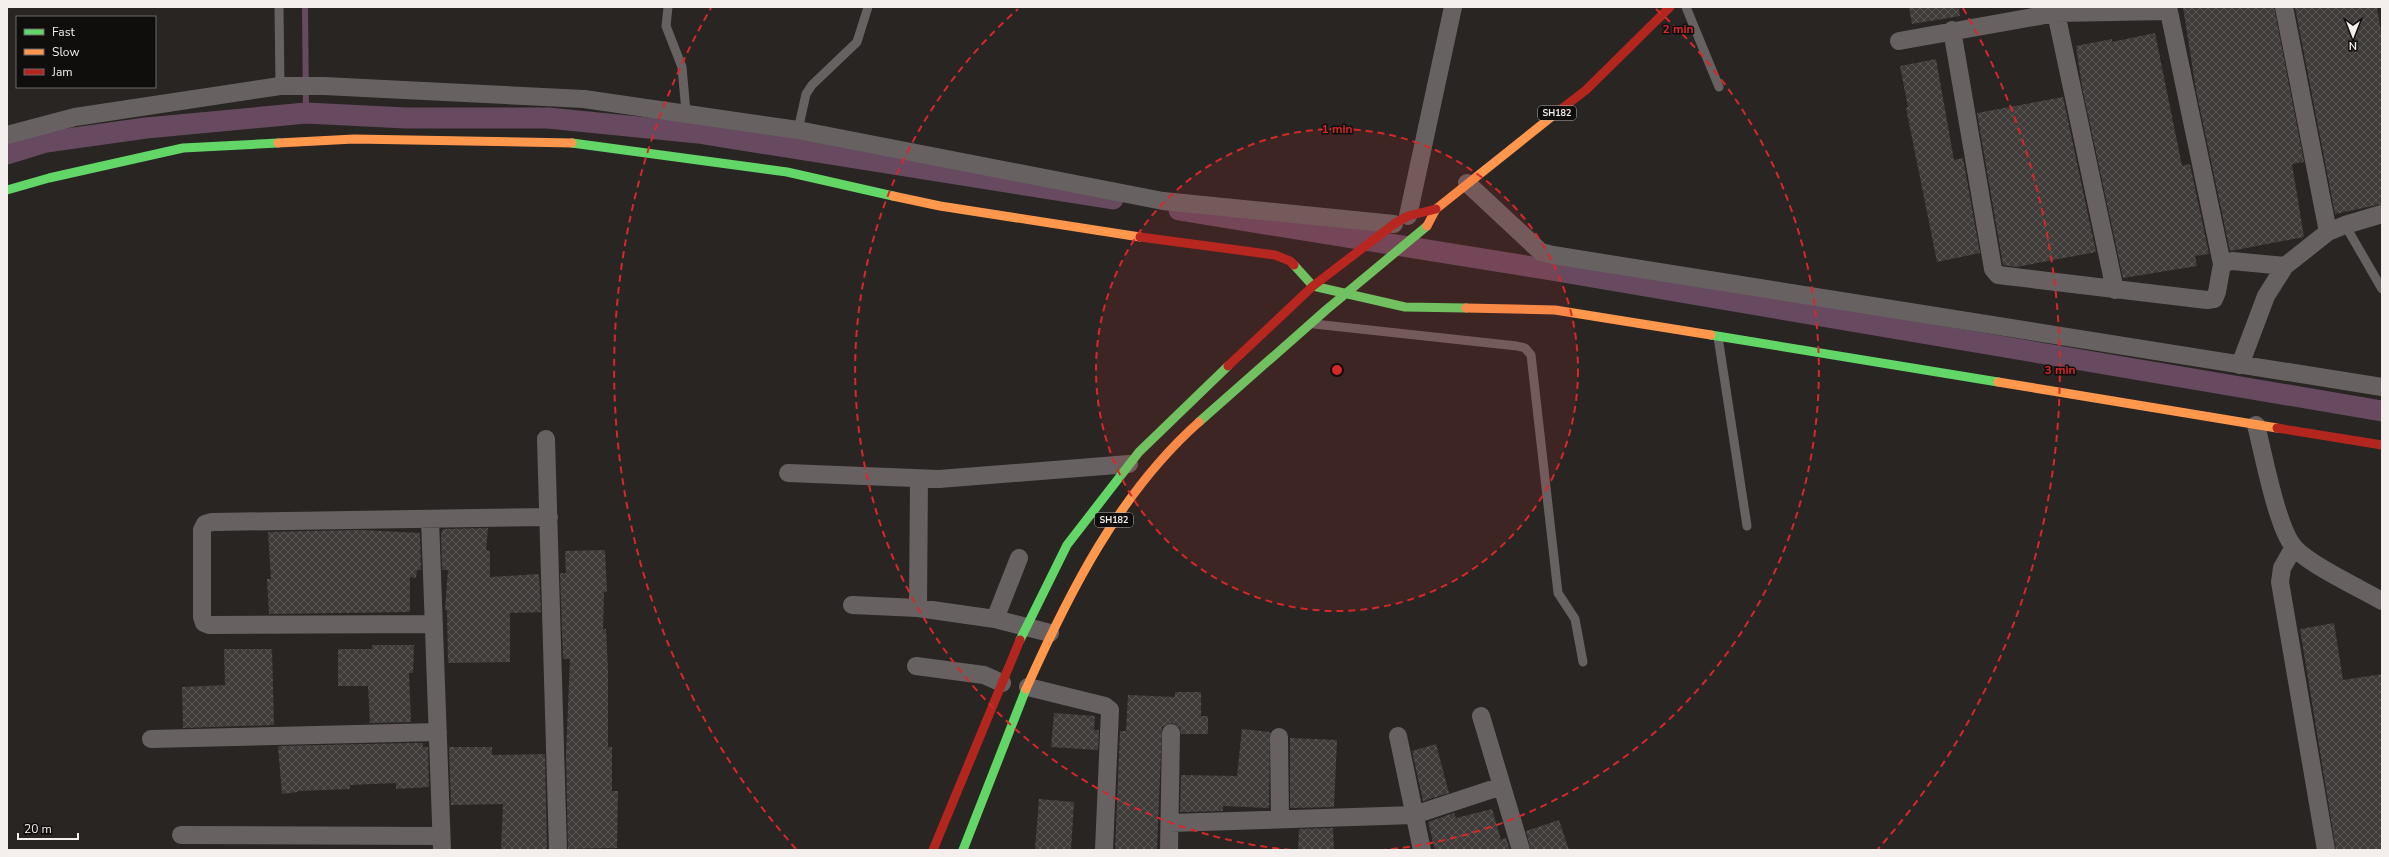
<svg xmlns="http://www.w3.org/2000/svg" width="2389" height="857" font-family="'Nunito Sans',sans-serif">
  <defs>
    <pattern id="building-cross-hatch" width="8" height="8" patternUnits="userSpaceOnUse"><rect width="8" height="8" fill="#3e3b39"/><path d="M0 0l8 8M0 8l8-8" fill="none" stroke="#5a5856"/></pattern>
  </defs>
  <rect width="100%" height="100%" fill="#282523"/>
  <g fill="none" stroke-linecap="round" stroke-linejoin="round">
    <path stroke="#674a5f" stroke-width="6" d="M305,7L306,113"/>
    <path stroke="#674a5f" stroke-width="21" d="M7,154L46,142L146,128L306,113L406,118H548L698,133L1113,199
      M1179,210L1545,269L2382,411"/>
  </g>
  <path fill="url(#building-cross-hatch)" d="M1909,7H1959L1960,16L1912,24Z
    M2183,7H2274L2304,162L2292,164L2304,237L2230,251L2196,90Z
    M2295,7H2377L2382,38V204L2335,214Z
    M2155,33L2182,166L2190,164L2209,254L2195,256L2197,266L2123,278L2082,87L2076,46L2112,39V42Z
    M1936,59L1954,160L1963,158L1980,253L1937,262L1906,108L1908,107L1900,66Z
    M2063,97L2096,252L2016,267L2003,265L1977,113Z
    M488,528L486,550L490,551V577L539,574L541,612L510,613V662L448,663L447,610H445L448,570H442L441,534L443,529Z
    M361,530L420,533L421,570H417L416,578L410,577V612L269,614L267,579H271L268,532Z
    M605,550L607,592H604L603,629H606L608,670V747H612V791H618L617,848L568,849L566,754L570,659H563L560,573H566L565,551Z
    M2334,623L2343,680L2382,674V850H2336L2300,629Z
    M372,645H414L413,673H409L411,722L370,723L368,686H338V649H372Z
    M224,649H272L274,725L183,728L182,687L225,685Z
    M1175,692H1201V716H1208V734H1181L1180,728L1172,723L1162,727L1157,850H1115L1120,731H1126L1128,695L1175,697Z
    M1054,713L1095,716L1094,730H1099L1098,750L1051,747Z
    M1242,729L1270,732L1269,808L1223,806V811L1180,812L1181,775L1237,776Z
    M1290,738L1337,740L1334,807L1290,808Z
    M412,743H423V747H428L429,787L396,789V783L350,785V789L298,791V792L282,794L278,746Z
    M1436,744L1449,793L1423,801L1412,751Z
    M449,747H492V755L545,754L547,849H501L503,804L451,805Z
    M1039,799L1074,802L1071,850L1035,849Z
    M1492,809L1501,840L1506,838L1510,850H1435L1428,822L1454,813L1456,818Z
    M1559,820L1569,850H1531L1526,831Z
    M1333,828L1334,850H1298L1299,829Z"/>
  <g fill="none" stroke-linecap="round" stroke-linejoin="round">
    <path stroke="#686162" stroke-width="9" d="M279,7L280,86
      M668,7L666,26L682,67L686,112
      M1686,7L1719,87
      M798,130L806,94L812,85L857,42L868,7
      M2345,225L2382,289
      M1314,324L1517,346L1525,348L1531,355L1558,593L1575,619L1583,662
      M1718,337L1747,526"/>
    <path stroke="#686162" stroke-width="18" d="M2168,7L2222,264
      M2284,7L2328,232
      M2056,13L2115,290
      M1952,30L1993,269L1998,275L2207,300L2214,299L2217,292L2222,264L2232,261L2285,266
      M1899,41L2056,13L2168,11
      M7,135L75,117L280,86H324L584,99L798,130L1163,201L1394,224
      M1467,183L1541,252L1553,255L2382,387
      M1408,216L1453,7
      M2240,365L2266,296L2285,266L2328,232L2345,225L2382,214
      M2256,425C2263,452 2277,528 2294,547C2308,564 2361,589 2382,601
      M546,439L558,850
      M788,473L939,479L1129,464
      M430,519L442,850
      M2294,547L2282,568L2280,582L2326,850
      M852,605L918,608L995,619L1050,633
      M918,608L919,479
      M995,619L1019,558
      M434,624L209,625L204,623L202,617V530L205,524L212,522L549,517
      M916,666L984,675L1002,683
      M1028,687L1105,706L1110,710L1104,850
      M1481,716L1521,850
      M1398,736L1422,850
      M1279,737L1280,819
      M151,739L438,732
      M1170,823L1414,815L1502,786
      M181,835L441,836
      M1169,850L1171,733"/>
    <path stroke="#63d668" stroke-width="9" d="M572,143L787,172L893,196
      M7,190L49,178L183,148L278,143
      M1294,265L1313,286L1405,307L1466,308
      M1711,335L1998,382
      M1199,422L1326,310L1427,226
      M1020,640L1067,545L1139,452L1228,366
      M963,850L1026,689"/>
    <path stroke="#ff974d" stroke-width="9" d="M278,143L354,139L572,143
      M893,196L940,206L1140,237
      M1427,226L1436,209L1560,110
      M1466,308L1555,310L1711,335
      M1998,382L2277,428
      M1026,689C1069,593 1119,493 1199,422"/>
    <path stroke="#b3261e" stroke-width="9" d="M1560,110L1586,90L1670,7
      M1140,237L1275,255L1290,261L1294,265
      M1228,366L1313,286L1394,224L1408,216L1436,209
      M2277,428L2382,445
      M933,850L1020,640"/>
  </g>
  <circle cx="1337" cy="370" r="241" fill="#d62828" fill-opacity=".12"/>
  <g fill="none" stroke="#d62828" stroke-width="2" stroke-dasharray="7 5">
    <circle cx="1337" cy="370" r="241"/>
    <path d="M1291 850A482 482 0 0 1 1018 9M1656 9A482 482 0 0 1 1383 850"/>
    <path d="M796 849A723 723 0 0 1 711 8M1963 8A723 723 0 0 1 1878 849"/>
  </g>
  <g text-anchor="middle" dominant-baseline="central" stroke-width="3" stroke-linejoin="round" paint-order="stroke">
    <g fill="#100e0c" stroke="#b0acaa" stroke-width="1">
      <rect x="1538" y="106" width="38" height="14" rx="3"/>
      <rect x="1095" y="513" width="38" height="14" rx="3"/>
    </g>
    <g font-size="9" font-weight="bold" fill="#f4efed">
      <text x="1557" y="113">SH182</text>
      <text x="1114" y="520">SH182</text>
    </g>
  </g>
  <circle cx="1337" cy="370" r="6" fill="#d62828" stroke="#100e0c" stroke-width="2"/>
  <g font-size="12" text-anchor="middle" font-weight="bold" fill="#d62828" stroke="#100e0c" stroke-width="3" stroke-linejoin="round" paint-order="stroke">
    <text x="1678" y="33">2 min</text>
    <text x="1337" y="133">1 min</text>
    <text x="2060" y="374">3 min</text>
  </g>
  <rect width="2389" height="857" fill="none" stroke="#f4efed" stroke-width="16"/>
  <rect x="16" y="16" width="140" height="72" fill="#100e0c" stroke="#6b6866"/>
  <rect x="24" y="29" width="20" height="6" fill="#63d668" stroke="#6b6866"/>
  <text x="52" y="36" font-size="12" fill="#f4efed">Fast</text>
  <rect x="24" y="49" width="20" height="6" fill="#ff974d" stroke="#6b6866"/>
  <text x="52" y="56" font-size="12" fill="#f4efed">Slow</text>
  <rect x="24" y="69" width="20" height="6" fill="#b3261e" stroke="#6b6866"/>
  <text x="52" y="76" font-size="12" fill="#f4efed">Jam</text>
  <g transform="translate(2353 36) rotate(180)" stroke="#100e0c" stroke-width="3" paint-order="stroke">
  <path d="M0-3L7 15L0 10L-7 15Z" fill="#f4efed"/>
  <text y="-6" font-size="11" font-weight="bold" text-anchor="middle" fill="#f4efed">N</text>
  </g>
  <path d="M18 833v6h60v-6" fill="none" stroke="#f4efed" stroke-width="2"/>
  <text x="24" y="833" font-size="12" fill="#f4efed" stroke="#100e0c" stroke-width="3" paint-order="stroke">20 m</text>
</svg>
